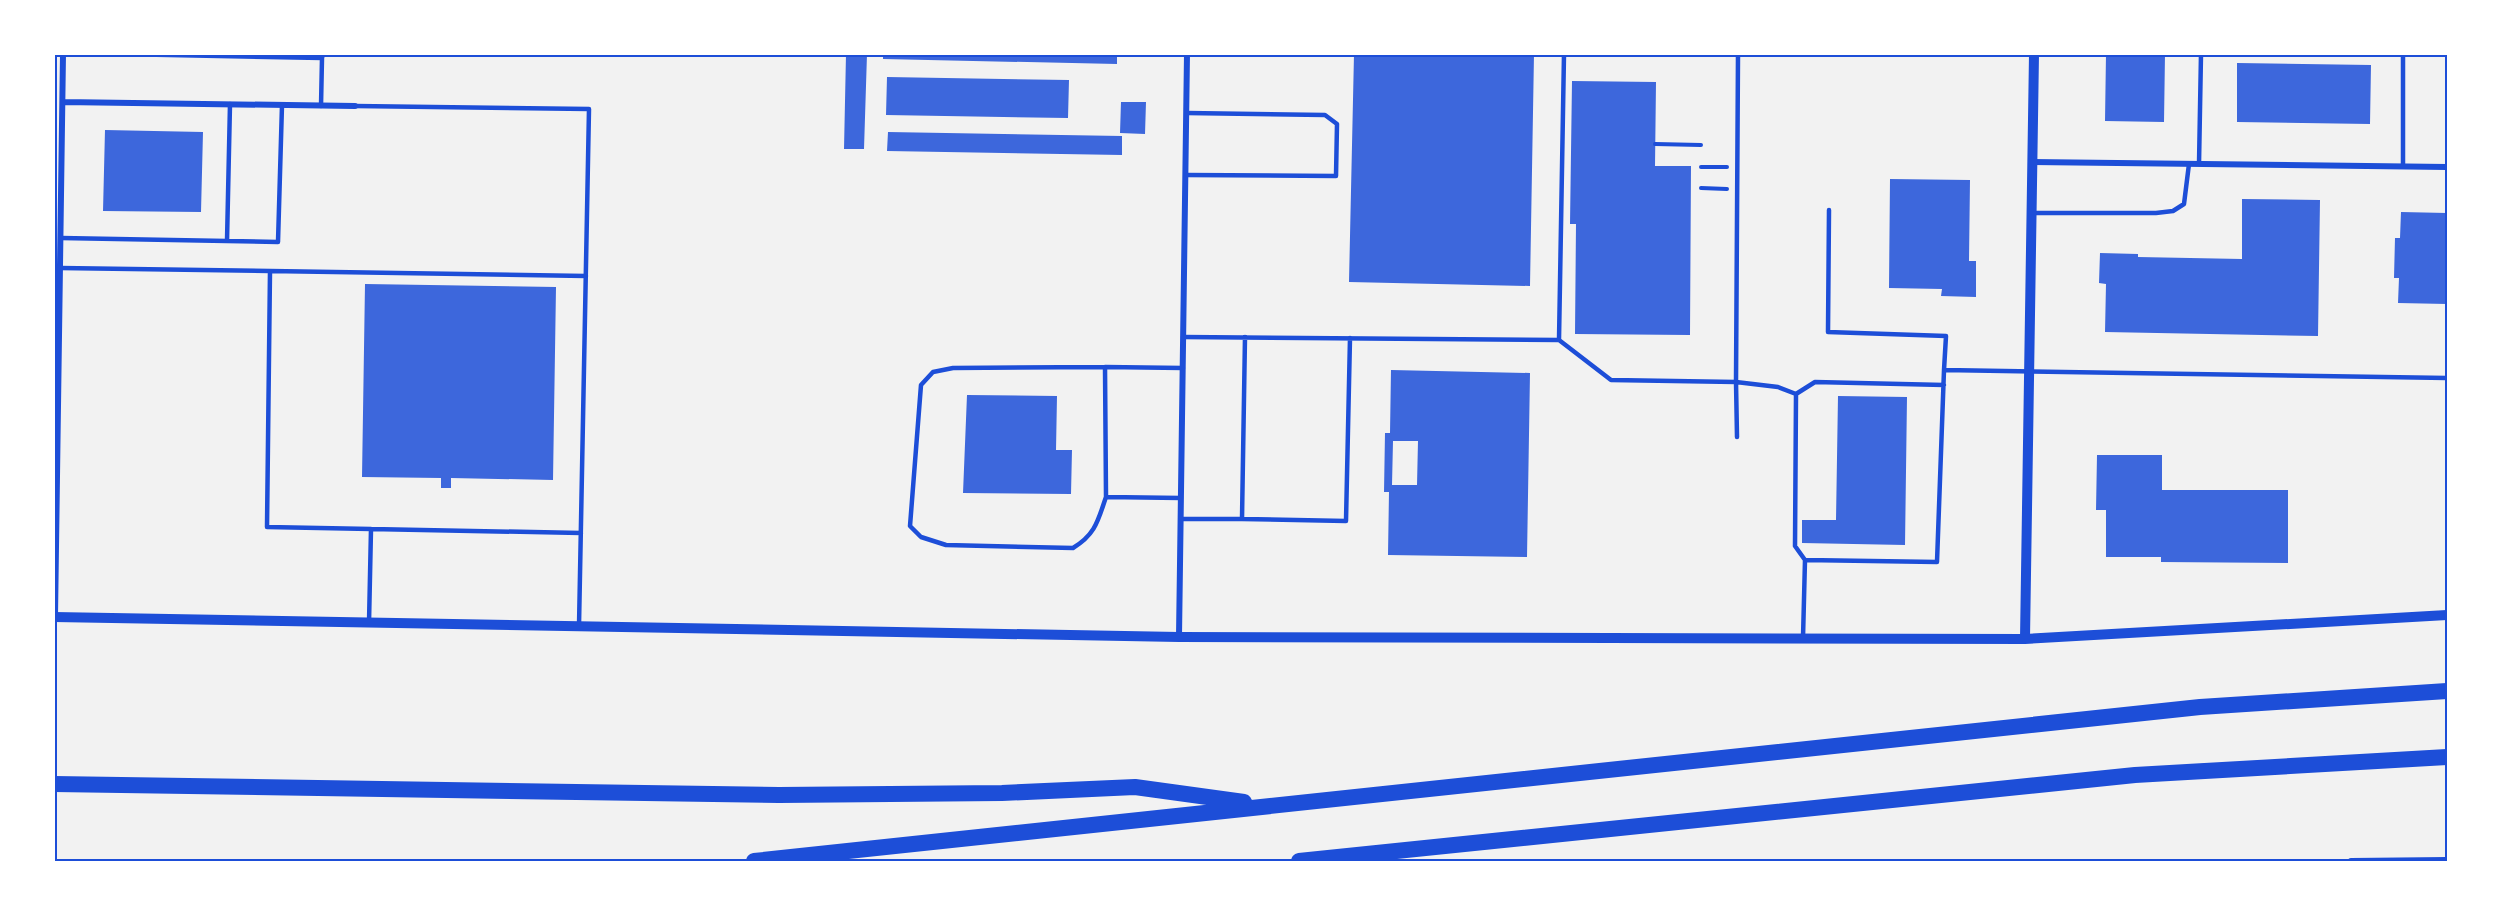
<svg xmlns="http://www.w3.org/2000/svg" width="2501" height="915" font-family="Rubik,sans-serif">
  <rect width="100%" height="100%" fill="#f2f2f2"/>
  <path fill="#3d67dc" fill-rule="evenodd" d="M846,54H867L864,149H844Z
    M883,54H1117V64L883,59Z
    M1354,54H1534L1530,286L1349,282Z
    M2106,54H2165L2164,122L2105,121Z
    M2237,63L2371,65L2370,124L2237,122Z
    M887,77L1069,80L1068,118L886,115Z
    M1572,81L1656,82L1655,166H1691L1690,335L1575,334L1576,224H1570Z
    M1121,102H1146L1145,134L1120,133Z
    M105,130L203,132L201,212L103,211Z
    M888,132L1122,136V155L887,151Z
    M1890,179L1970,180L1969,261H1976V297L1941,296L1942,289L1889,288Z
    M2242,199L2320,200L2318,336L2105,332L2106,284L2099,283L2100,253L2138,254V257L2242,259Z
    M2401,212L2447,213V304L2398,303L2399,278H2394L2395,238H2400Z
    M365,284L556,287L553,480L451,478V488H441V478L362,477Z
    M1391,370L1530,373L1527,557L1388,555L1389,492H1384L1385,433H1390ZM1393,441H1418L1417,485H1392Z
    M967,395L1057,396L1056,450H1072L1071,494L963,493Z
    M1838,396L1907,397L1905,545L1802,543V520H1836Z
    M2097,455H2162V490H2288V563L2161,562V557H2106V510H2096Z"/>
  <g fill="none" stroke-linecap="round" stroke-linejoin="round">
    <path stroke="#1d4ed8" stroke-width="4" d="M1655,144L1701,145
      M1701,167H1727
      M1701,188L1727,189"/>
    <path stroke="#1d4ed8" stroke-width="4.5" d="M119,54L322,58L323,54
      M321,106L322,58
      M355,106L589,109L579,626
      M2199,164L2201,54
      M2403,166V54
      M1186,175L1336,176L1337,124L1325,115L1187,113
      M1829,210L1828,332L1946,336L1944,370
      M2031,213H2156L2173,211L2184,204L2189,164
      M61,238L227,241L230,104
      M227,241L278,242L282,105
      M60,268L270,271L267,527L371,529L369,623
      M270,271L586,276
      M1183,337L1559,340L1611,380L1736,382L1738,54
      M1559,340L1564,54
      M1105,367L953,368L933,372L921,385L910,526L921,537L946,545L1073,548C1096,534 1098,520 1106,497
      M1796,394L1815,382L1944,385
      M1737,437L1736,382L1778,387L1796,394L1795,546L1805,560
      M1181,498L1106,497L1105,367L1183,368
      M1181,519H1242L1245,337
      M1242,519L1346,521L1350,338
      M371,529L581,533
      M1803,638L1805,560L1937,562L1944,370L2447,378"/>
    <path stroke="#1d4ed8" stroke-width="6" d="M63,102L355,106
      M2032,162L2447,167
      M55,617L63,54
      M1179,637L1187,54
      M2351,861L2447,860"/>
    <path stroke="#1d4ed8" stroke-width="10" d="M54,617L1179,637L2025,639L2447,615
      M2025,639L2034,54"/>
    <path stroke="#1d4ed8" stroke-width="16" d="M54,784L779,795L1002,793L1135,787L1244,802
      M754,861L2200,707L2447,691
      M1299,861L2135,775L2447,757"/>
  </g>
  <rect width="2501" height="915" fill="none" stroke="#ffffff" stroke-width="111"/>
  <rect x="56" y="56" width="2390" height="804" fill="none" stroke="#1d4ed8" stroke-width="2"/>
</svg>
